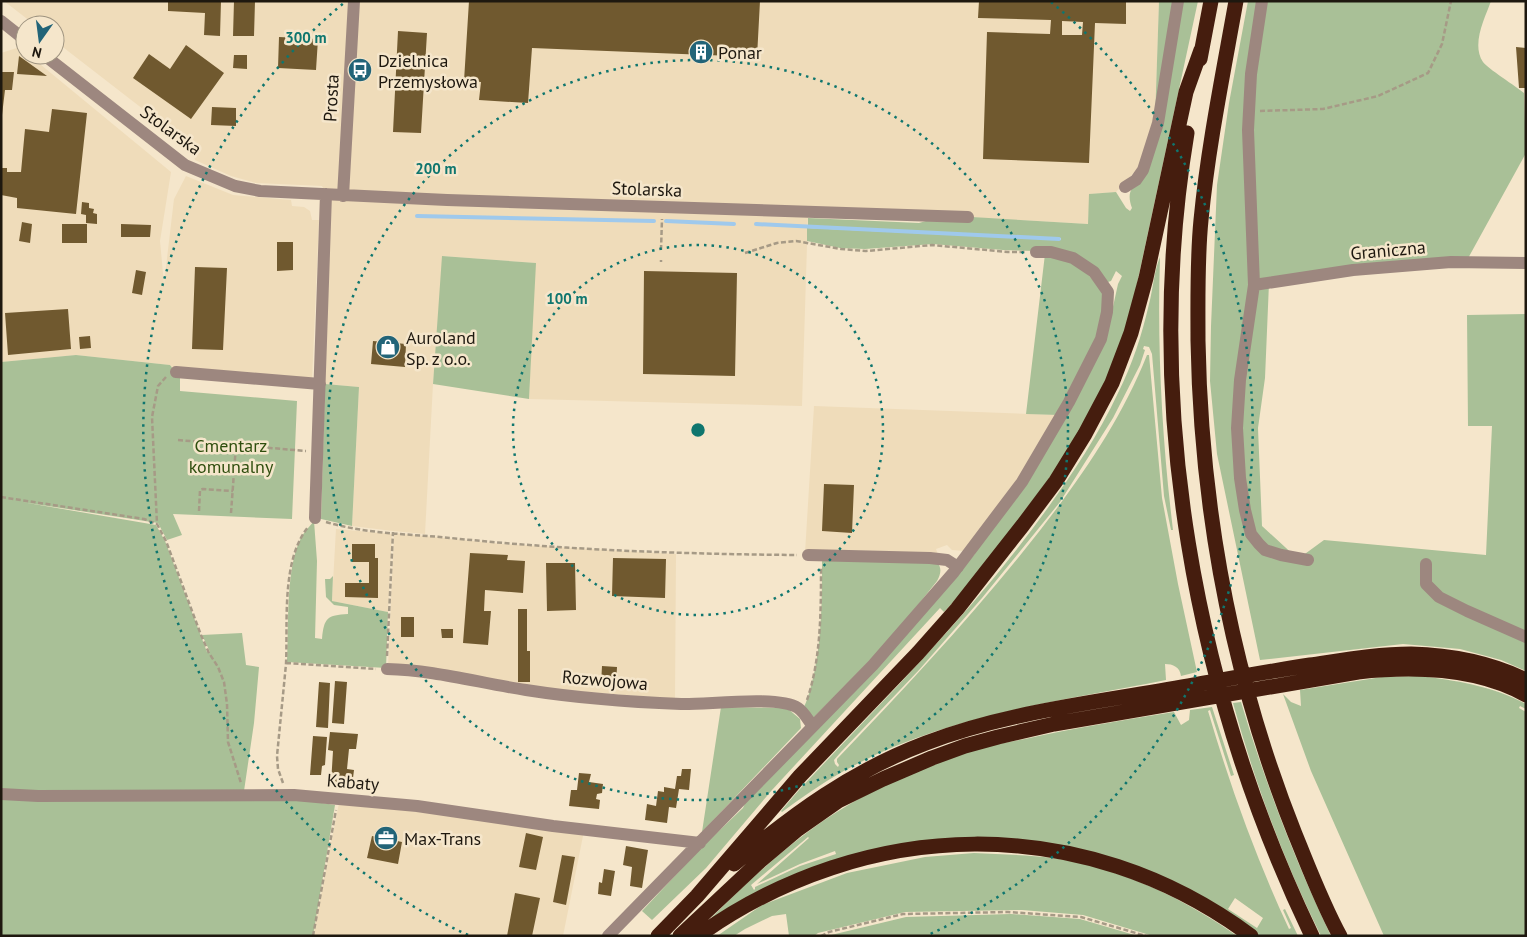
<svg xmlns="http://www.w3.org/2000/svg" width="1527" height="937" font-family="'PT Sans',sans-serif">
  <rect width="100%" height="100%" fill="#f5e6cb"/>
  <path fill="#efdcba" d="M4,1H1159L1155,121L1139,167L1116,192L1090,194L1088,224L968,217L808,213L802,406L529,399L535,263L443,256L433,384L425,534L393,531L352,526L359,387L325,384L326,194L322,186L256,183L231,176L195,160L192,147L55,41V25H35Z
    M20,47L25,52V55H29L171,172L160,241L164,284L174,199L186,176L233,195L291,200L292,206L304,207L310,211L312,220H319L312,381L176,372L170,365L76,355L1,362V53Z
    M814,406L1058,415L1021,481L964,551L952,550L947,545L936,549L938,555L805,553Z
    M336,529L392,534L388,612L332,601Z
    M394,533L503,544L676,554L675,699L561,690L388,668Z
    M339,803L584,831L563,936H313Z"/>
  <path fill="#a9c097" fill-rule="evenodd" d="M1159,1H1176L1155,121Z
    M1181,1H1198L1127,330L1109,378L1076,437L1040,493L976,577L944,612L940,608L772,790L706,868L652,920L642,911L703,846L743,808L750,792L974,555L1107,334L1118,284L1122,276L1116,271L1111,281L1108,282L1089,263L1036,251L1003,250L933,244L865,249L840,248L807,241V228L1061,240V238L808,226V218L919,223L926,221L971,222L972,217L1088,224L1089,194L1116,192L1126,208L1130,211L1132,208C1127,194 1130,189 1140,179Z
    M1248,1H1491C1485,18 1471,44 1483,62C1487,68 1517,87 1524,93L1526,153L1466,262L1269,283L1265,378L1258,428L1262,526L1298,559L1324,540L1486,555L1492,426H1468L1467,315L1526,314V671L1501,660L1460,649L1403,644L1260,660L1217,454L1210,381L1211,326L1217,185L1229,103Z
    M1045,254L1080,266L1101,288L1104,301L1099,339L1058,415L1026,414Z
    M442,256L536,263L529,399L433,384Z
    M1160,257C1157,348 1162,439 1173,530H1171L1164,496L1152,354L1149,347L1144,346L1143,349L1145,350L1140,365L1113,418L1060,502L982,598L919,670L841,752L834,760L835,764L838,767L839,765L837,762V759C901,692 964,625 1022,553C1071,492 1118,428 1147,355H1149L1162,498L1178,584L1197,672L1181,676C1180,667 1173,664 1165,664L1166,680C1055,702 942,716 842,772C821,784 801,798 782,812L781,811L799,790C884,699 974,611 1047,509C1073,473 1099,434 1118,393C1132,365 1142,335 1149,304C1153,289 1154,271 1160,257Z
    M76,355L170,365L180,378V391L297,401L292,519L173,514L182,535L167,540L158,523L22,502L156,525L165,541L207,652H210L202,635L242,633L246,665L259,667L254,723L244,791L335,805L313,936H1V362Z
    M325,384L359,387L352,526L321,519Z
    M314,521L317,561L315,638L322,639C324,618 327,615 348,614V607L334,605L326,597L325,579H330L333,576L332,601L388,612L386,668L287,662C289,628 285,566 302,536C305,531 310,526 314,521Z
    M822,557L937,562C942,568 941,574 937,581L891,639L813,718L804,707C809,696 811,686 814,674C822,635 822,597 822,557Z
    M1418,676C1455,680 1492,686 1526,704V709L1520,706L1519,708L1526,712V936H1384L1311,771L1283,694L1291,702L1301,706L1300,690L1382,677Z
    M1241,702C1265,783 1295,860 1331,936H1321C1284,862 1255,783 1233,703Z
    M721,707L787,708L800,719L801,728L702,832Z
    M1212,707L1234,775L1231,776L1210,710L1208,711C1230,786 1256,858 1289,929L1291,928L1283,910L1285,909L1298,936H1260L1242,923L1085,852L882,848L838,859L802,872L758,892L713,919L712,917C747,883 782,849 823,821C864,793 912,771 959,755C980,747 1003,743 1025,739C1074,728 1124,720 1174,712L1181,725L1189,720L1190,710ZM808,837L809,838L757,884L800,864L835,851L836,854L800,866L755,887V889L754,890L751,885ZM1235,898L1263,918L1257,928L1228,909Z
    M974,853C1012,855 1052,855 1089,865C1142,879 1192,904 1237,936H1153L1083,915L1022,910L905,912L818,933L814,936H789L786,914L772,916L745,929L734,936H717L762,905L847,873L925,857Z
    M1011,914L1080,919L1138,936H827L906,917Z"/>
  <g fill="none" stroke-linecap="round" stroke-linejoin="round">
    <path stroke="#9fc9ec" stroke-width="4" d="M417,216L654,221
      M666,221L734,224
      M756,224L1059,239"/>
  </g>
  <path fill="#70592f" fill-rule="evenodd" d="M168,1H221L220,36L204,35L205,13L168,11Z
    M234,1H255L254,36H233Z
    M469,1H760L757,57L532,48L528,103L479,100L481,82L464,81Z
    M979,1H1126V24L1095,23L1089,163L983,159L987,32L1050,34L1051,20L978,18ZM1062,21L1083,22L1082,35H1062Z
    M398,31L427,33L421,133L393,132Z
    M279,37L318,39L316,70L278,68Z
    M186,45L224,73L191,119L133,78L149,54L170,69Z
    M1516,47L1526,48V88H1519Z
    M234,55H247V69L233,68Z
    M19,56L47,76L17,74Z
    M1,72H14L12,90H5L2,115Z
    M212,107L236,108V126L211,125Z
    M52,109L87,113L76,214L17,208V198L1,195V168H7V172H21L25,129L49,132Z
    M82,202L89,203V208L94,209L93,213L97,214V224L86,223V215L81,214Z
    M22,222L32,224L30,243L19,241Z
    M62,224H87V243H62Z
    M121,224L151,225L150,237H121Z
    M277,242H293V270L277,271Z
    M195,267L227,268L223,350L192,349Z
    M136,270L146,272L142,295L132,293Z
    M644,271L737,273L735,376L643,374Z
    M68,309L71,349L8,355L5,313Z
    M90,336L91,348L80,349L79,337Z
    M373,341L406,344L405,367L371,364Z
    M824,484L854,485L852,533L822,531Z
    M352,544H375V558H378V598L345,597V583H369V562H352Z
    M470,553L508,555L507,560L525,561L523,593L485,590L484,611H491L488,645L463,643Z
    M613,558L666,559L665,598L612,596Z
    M546,563H575L576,610L547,611Z
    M518,609H527V651H530V682H518Z
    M401,617H414V637H401Z
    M441,629H453V638H442Z
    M602,666L617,667L616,685H601Z
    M335,681L347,682L344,724L332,723Z
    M319,682L330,683L328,728L316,727Z
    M330,732L358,734L356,749H349L347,769L354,770L352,786L331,784L333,751L328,750Z
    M313,736L327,737L325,765L322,766L321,775H310Z
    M682,769H691L689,790L679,789L676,808L669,807L667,823L645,820L647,804L656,806L658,791L664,792V787L675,789L677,776H681Z
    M579,773L591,774L589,782L603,784L602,793L597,794L596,799L600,800L599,809L569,806L571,790H577Z
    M526,833L543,837L536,870L519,867Z
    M372,836L402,842L398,864L367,858Z
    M626,846L648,850L642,888L630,886L632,867L623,865Z
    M562,855L575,857L566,905L553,902Z
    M604,869L615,871L611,896L598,894L599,882L602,883Z
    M515,893L540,898L532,936H507Z"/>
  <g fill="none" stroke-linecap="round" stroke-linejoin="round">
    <path stroke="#a69a86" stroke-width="2.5" stroke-dasharray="5 2.5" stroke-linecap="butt" d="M1260,111L1323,109L1378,96L1428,73L1442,44L1451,1
      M661,250L662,219
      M745,253L777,243L796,241L841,249L866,251L932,245L1008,252H1025
      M661,262V260
      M166,377L158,386L152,417L157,524L166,541L201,635L209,653L218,667L224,682L227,704L228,742L241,783
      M178,440L306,451
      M1,497L144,519L157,524
      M199,511L200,490L203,489L233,491
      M231,513L236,445
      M326,522C366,534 410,534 451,538C566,550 681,554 797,555
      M387,656L393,532
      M286,663L376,669
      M807,700C821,659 821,611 821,567
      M283,783L278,769L277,756C280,725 283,695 286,664C288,622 281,561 308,527
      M313,936L336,810
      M821,936L829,932L903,914L1008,912L1081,917L1146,936"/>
    <path stroke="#9d877f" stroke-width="12" d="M1262,1L1251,74L1248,130L1254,285L1240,380L1237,428L1240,478L1245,510L1251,534L1259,544L1265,550L1281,555L1308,560
      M1,21L25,40
      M44,55L185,165L235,186L260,191L447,200L968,217
      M1125,187L1136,180L1143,170L1158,123L1178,1
      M343,196L354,1
      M1254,285L1353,270L1451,262L1526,263
      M176,372L320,384
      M315,518L326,194
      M808,555L930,558L947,560L958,567
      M1426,564V584L1439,597L1467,611L1526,637
      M387,669C434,670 479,683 526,690C577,698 629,702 681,704C706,705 778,695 798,708C804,712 808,720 812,725
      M1,794L38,796L294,795L417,806L553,826L700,843
      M608,936L873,665L954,572L1022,482L1069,402L1101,339L1107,312L1108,292L1094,272L1073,258L1051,252H1036"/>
    <path stroke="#451d0e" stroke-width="15" d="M1236,1C1223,74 1208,147 1201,220C1197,260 1198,301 1198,341C1201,511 1232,676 1295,834C1309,868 1322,903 1340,936
      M1200,59L1211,1
      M1187,133C1142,403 1194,690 1312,936
      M734,864C793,814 852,771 926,743C1009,711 1106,701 1194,685C1233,678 1271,671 1310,665C1344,660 1377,654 1411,654C1450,655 1491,663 1526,680
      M658,936L697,896L800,776L918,653L957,609L1023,525L1056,481L1085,434L1112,383L1131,333L1146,278L1186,92L1201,50
      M680,936L760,861L798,829L838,801L883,779L932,758L965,746L998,737L1054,724L1358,672C1413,666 1476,667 1526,695
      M698,936C866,816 1083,811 1251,936"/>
  </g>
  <g fill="none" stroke="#0f766e" stroke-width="2.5" stroke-dasharray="2.5 5">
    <circle cx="698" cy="430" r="185"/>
    <circle cx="698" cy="430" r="370"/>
    <path d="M468 935A555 555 0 0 1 345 2M1051 2A555 555 0 0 1 928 935"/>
  </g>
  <defs>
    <g id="building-disc" transform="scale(1.25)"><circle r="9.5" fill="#226478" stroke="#f5e6cb"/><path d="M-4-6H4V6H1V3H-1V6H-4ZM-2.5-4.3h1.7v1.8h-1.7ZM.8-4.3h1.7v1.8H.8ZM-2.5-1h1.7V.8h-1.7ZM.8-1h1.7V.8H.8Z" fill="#fff"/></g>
    <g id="bus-disc" transform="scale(1.25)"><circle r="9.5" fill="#226478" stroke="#f5e6cb"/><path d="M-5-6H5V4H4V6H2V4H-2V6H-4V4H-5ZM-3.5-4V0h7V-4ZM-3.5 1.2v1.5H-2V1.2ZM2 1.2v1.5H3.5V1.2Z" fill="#fff"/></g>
    <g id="shop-disc" transform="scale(1.25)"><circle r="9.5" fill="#226478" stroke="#f5e6cb"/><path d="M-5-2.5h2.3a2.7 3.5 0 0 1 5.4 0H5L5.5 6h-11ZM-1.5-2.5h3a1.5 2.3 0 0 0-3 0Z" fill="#fff"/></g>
    <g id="office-disc" transform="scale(1.25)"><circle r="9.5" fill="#226478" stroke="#f5e6cb"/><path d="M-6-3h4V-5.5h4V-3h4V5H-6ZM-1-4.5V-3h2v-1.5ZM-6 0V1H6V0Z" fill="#fff"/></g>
  </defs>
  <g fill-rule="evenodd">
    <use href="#building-disc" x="701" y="52"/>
    <use href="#bus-disc" x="360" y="70"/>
    <use href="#shop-disc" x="388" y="347"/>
    <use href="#office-disc" x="386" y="838"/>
  </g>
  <g text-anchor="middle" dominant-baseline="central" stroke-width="5" stroke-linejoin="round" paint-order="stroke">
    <g font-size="18" fill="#1e180f" stroke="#f5e6cb" text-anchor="start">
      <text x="718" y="52">Ponar</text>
      <text x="378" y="60">Dzielnica<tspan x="378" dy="21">Przemysłowa</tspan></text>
      <text x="406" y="337">Auroland<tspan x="406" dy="21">Sp. z o.o.</tspan></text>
      <text x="404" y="838">Max-Trans</text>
    </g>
    <g font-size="18" fill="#1e180f" stroke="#f5e6cb">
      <text transform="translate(331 98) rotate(-87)">Prosta</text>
      <text transform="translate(171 130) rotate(36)">Stolarska</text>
      <text transform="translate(647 189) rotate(2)">Stolarska</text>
      <text transform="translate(1388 250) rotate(-5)">Graniczna</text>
      <text transform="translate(605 680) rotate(5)">Rozwojowa</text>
      <text transform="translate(353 782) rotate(5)">Kabaty</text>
    </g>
    <g font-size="18" fill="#2f4e0e" stroke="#f5e6cb">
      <text x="231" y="445">Cmentarz<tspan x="231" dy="21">komunalny</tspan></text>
    </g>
  </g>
  <circle cx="698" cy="430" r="8" fill="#0f766e" stroke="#f5e6cb" stroke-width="2.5"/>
  <g font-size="15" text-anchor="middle" font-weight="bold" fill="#0f766e" stroke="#f5e6cb" stroke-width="5" stroke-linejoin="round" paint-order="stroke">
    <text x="306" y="43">300 m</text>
    <text x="436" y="174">200 m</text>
    <text x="567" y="304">100 m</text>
  </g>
  <rect width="1527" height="937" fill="none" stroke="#1e180f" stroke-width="5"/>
  <g transform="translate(40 40) rotate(194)"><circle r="24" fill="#f5e6cb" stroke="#9f9480"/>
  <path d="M0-4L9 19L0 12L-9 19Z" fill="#226478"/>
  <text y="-8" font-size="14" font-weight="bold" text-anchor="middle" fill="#1e180f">N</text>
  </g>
</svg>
